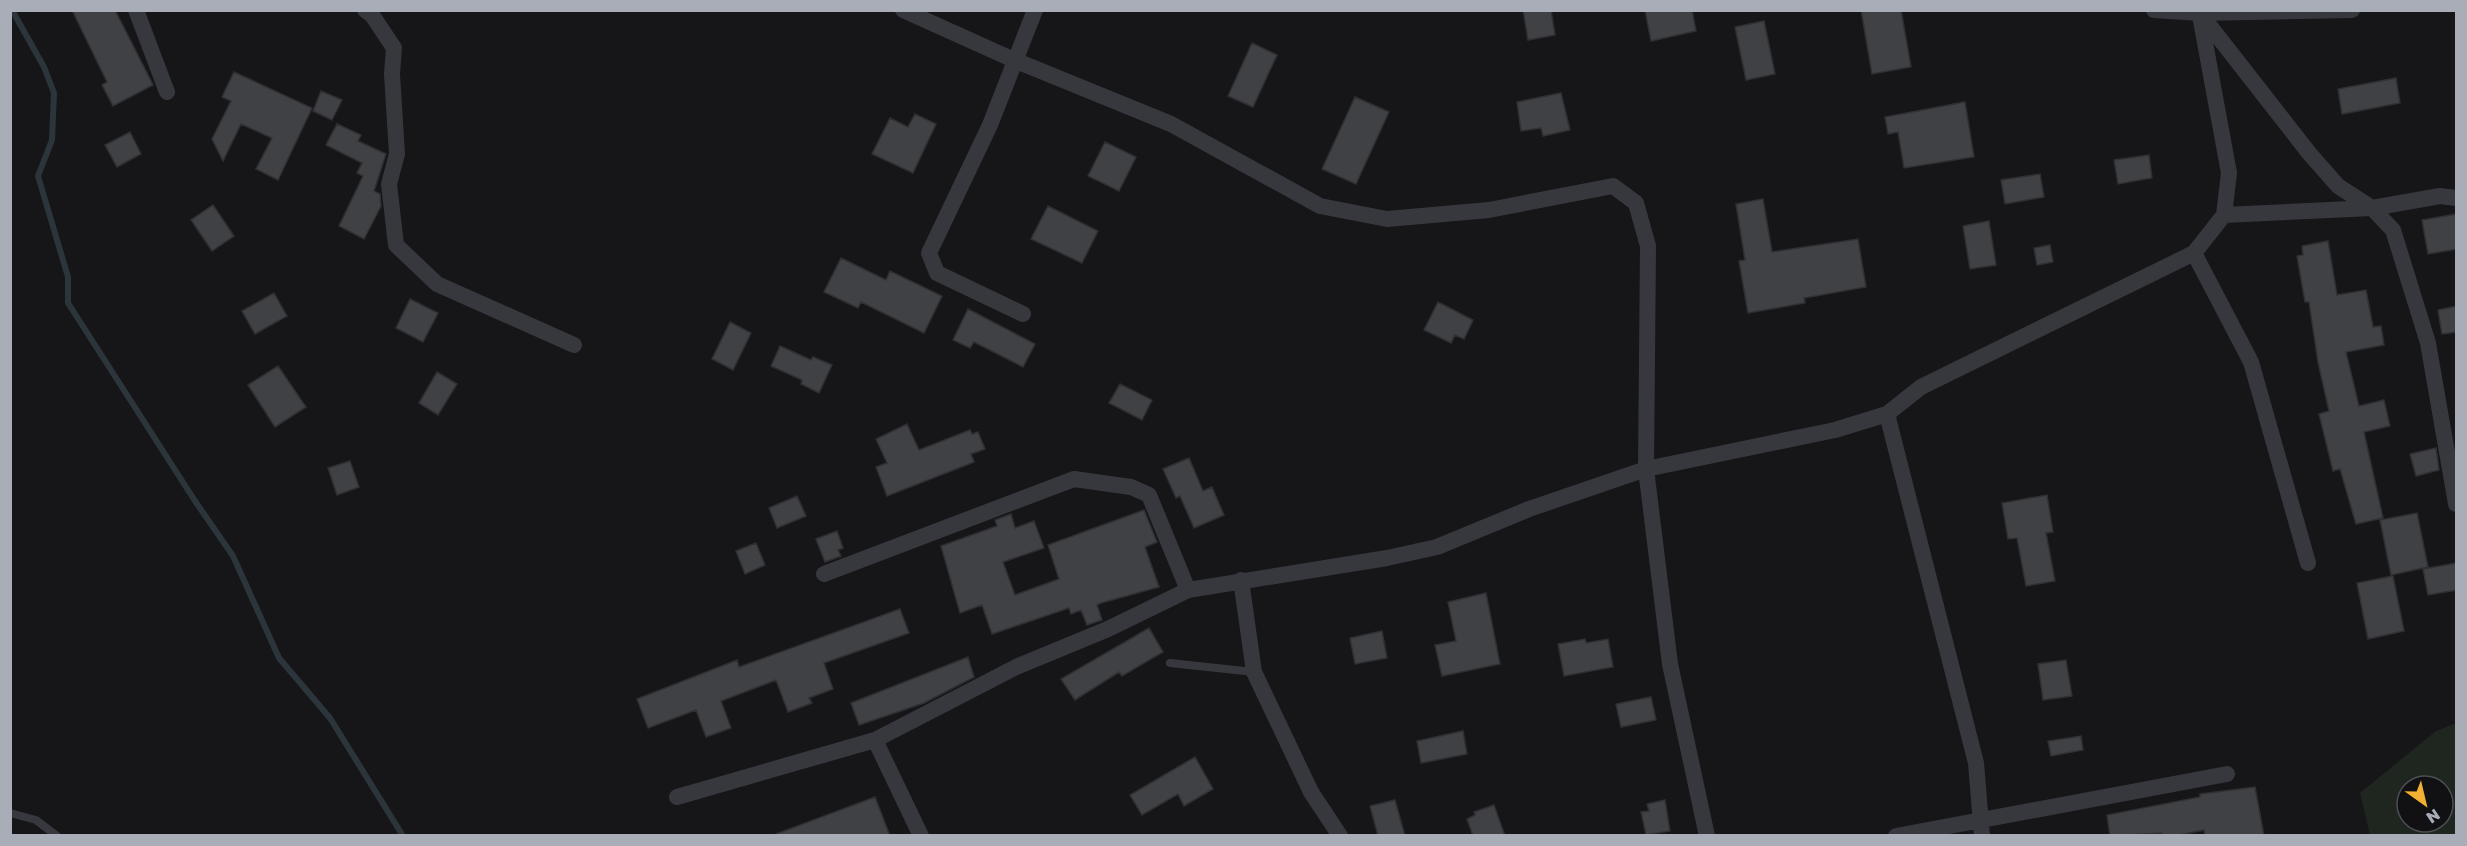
<svg xmlns="http://www.w3.org/2000/svg" width="2467" height="846" font-family="'Golos Text',sans-serif">
  <rect width="100%" height="100%" fill="#161618"/>
  <path fill="#1e261f" fill-rule="evenodd" d="M2456,723V835H2370L2360,793L2436,731ZM2407,786H2443V822H2407Z"/>
  <g fill="none" stroke-linecap="round" stroke-linejoin="round">
    <path stroke="#2c353c" stroke-width="6" d="M12,10L44,67L54,93L52,140L38,176L68,277V303L195,501L233,556L279,658L330,718L403,836"/>
  </g>
  <path fill="#404145" stroke="#303034" stroke-width="1.5" d="M72,10H115L153,85L113,106L102,85L107,82Z
    M1523,10H1551L1555,35L1528,40Z
    M1645,10H1692L1696,31L1651,41Z
    M1861,10H1901L1911,67L1872,74Z
    M1764,21L1775,74L1746,80L1735,27Z
    M1252,43L1277,55L1253,107L1228,96Z
    M234,72L312,108L278,180L256,169L272,138L241,124L223,161L212,139L231,101L222,97Z
    M2396,78L2400,103L2342,114L2338,89Z
    M321,91L342,100L332,120L313,111Z
    M1561,93L1570,130L1543,136L1541,128L1521,131L1517,102Z
    M1355,97L1389,112L1356,184L1322,169Z
    M1965,102L1974,157L1904,168L1898,132L1888,134L1885,117Z
    M915,114L936,124L913,173L872,154L890,118L908,127Z
    M337,124L361,135L358,141L386,154L374,191L380,194L381,206L364,239L339,226L363,176L357,173L362,163L326,145Z
    M130,132L141,154L117,167L105,145Z
    M1105,142L1136,157L1119,191L1088,176Z
    M2149,155L2152,178L2118,184L2114,160Z
    M2040,174L2044,197L2005,204L2001,180Z
    M1763,199L1772,252L1858,239L1866,287L1804,298L1805,303L1748,313L1739,261L1745,260L1736,204Z
    M213,205L234,236L212,251L191,220Z
    M1048,206L1098,231L1082,263L1031,239Z
    M2457,214V249L2428,254L2422,220Z
    M1989,221L1996,265L1970,269L1963,226Z
    M2328,241L2337,295L2366,290L2373,327L2381,326L2384,345L2346,352L2359,406L2384,400L2390,426L2364,432L2383,518L2356,524L2340,469L2333,471L2319,414L2329,411L2318,362L2309,302H2305L2297,256L2303,255L2302,246Z
    M2050,245L2053,262L2037,265L2034,248Z
    M841,258L886,280L890,271L942,296L924,333L861,302L858,308L824,292Z
    M274,293L287,316L255,334L242,311Z
    M410,299L438,313L423,342L396,328Z
    M1438,302L1473,320L1464,339L1455,335L1451,343L1424,330Z
    M2457,306V332L2442,334L2438,310Z
    M968,309L1035,344L1023,367L974,342L970,348L953,340Z
    M730,322L751,333L733,370L712,359Z
    M780,346L811,360L813,357L832,365L819,393L801,384L802,380L771,366Z
    M278,366L306,407L275,427L248,385Z
    M437,372L457,384L438,415L419,403Z
    M1120,384L1152,400L1142,420L1109,403Z
    M907,424L919,450L970,430L972,434L978,432L985,449L971,454L974,462L887,496L876,467L887,463L876,439Z
    M2436,448L2439,470L2416,476L2410,454Z
    M1189,458L1203,491L1212,487L1224,515L1194,528L1180,496L1176,498L1163,469Z
    M350,461L359,487L337,495L328,468Z
    M2047,495L2053,532L2046,533L2055,581L2026,586L2017,538L2008,539L2002,503Z
    M797,496L806,516L777,528L769,508Z
    M1144,510L1157,542L1145,547L1159,587L1101,603L1097,605L1102,620L1087,625L1081,610L1071,614L1069,608L992,634L982,605L960,613L941,546L997,526L995,520L1011,514L1015,528L1034,521L1044,548L1003,562L1015,595L1059,579L1048,545Z
    M2417,513L2428,567L2391,575L2380,520Z
    M837,531L843,548L838,550L841,556L825,562L816,539Z
    M756,543L765,565L745,574L736,551Z
    M2457,563V590L2428,595L2423,569Z
    M2393,576L2404,631L2368,639L2357,583Z
    M1486,593L1500,664L1442,676L1435,645L1456,641L1448,602Z
    M900,609L909,633L824,663L833,689L809,698L812,703L788,712L776,680L721,701L731,728L706,737L696,710L648,728L637,699L737,660L739,667Z
    M1149,628L1163,652L1122,676L1119,672L1075,700L1061,679Z
    M1382,631L1387,658L1355,664L1350,638Z
    M1585,639L1586,643L1608,639L1613,667L1564,676L1558,644Z
    M968,657L974,677L924,703L859,725L851,703Z
    M2066,660L2072,696L2043,700L2038,664Z
    M1651,697L1656,720L1621,727L1616,704Z
    M1463,731L1467,754L1421,763L1417,741Z
    M2081,736L2083,750L2051,756L2048,741Z
    M1195,757L1213,789L1184,806L1178,794L1142,815L1130,795Z
    M2255,787L2264,836H2205L2204,830L2175,836H2163L2162,833L2110,836L2107,815L2200,797V794Z
    M875,797L890,836H776V834Z
    M1395,800L1405,836H1378L1370,806Z
    M1665,800L1670,831L1646,835L1641,812L1649,811L1647,804Z
    M1494,805L1505,836H1473L1467,819L1475,815L1474,812Z"/>
  <g fill="none" stroke-linecap="round" stroke-linejoin="round">
    <path stroke="#37383d" stroke-width="8" d="M1170,663L1254,672
      M10,813L36,820L57,836"/>
    <path stroke="#37383d" stroke-width="16" d="M136,10L167,92
      M365,10L372,15L394,48L392,74L397,154L389,184L396,245L437,284L574,345
      M903,10L1014,60L1171,124L1320,206L1387,219L1489,210L1613,186L1636,203L1648,246L1646,469L1670,664L1707,836
      M2154,10L2200,13L2352,10
      M2202,16L2309,153L2338,186L2372,208L2393,230L2428,343L2456,504
      M2224,215L2372,208L2440,196L2456,198
      M2194,253L2251,362L2308,563
      M1023,314L937,273L929,253L990,125L1035,10
      M1887,414L1976,763L1982,836
      M824,574L1074,479L1131,487L1149,495L1188,590
      M1241,580L1254,672L1311,792L1340,836
      M875,740L921,836
      M677,797L875,740L1016,667L1108,629L1188,590L1387,558L1437,547L1529,509L1646,469L1835,430L1887,414L1921,387L2194,253L2224,215L2229,173L2199,10
      M1896,836L2227,774"/>
  </g>
  <rect width="2467" height="846" fill="none" stroke="#a8adb8" stroke-width="24"/>
  <g transform="translate(2425 804) rotate(146)"><circle r="28" fill="#111113" stroke="#4d4f55" stroke-width="1.5"/>
  <path d="M0-4.5L10 22L0 15L-10 22Z" fill="#f2b134"/>
  <text y="-9" font-size="16" font-weight="bold" text-anchor="middle" fill="#a8adb8">N</text>
  </g>
</svg>
